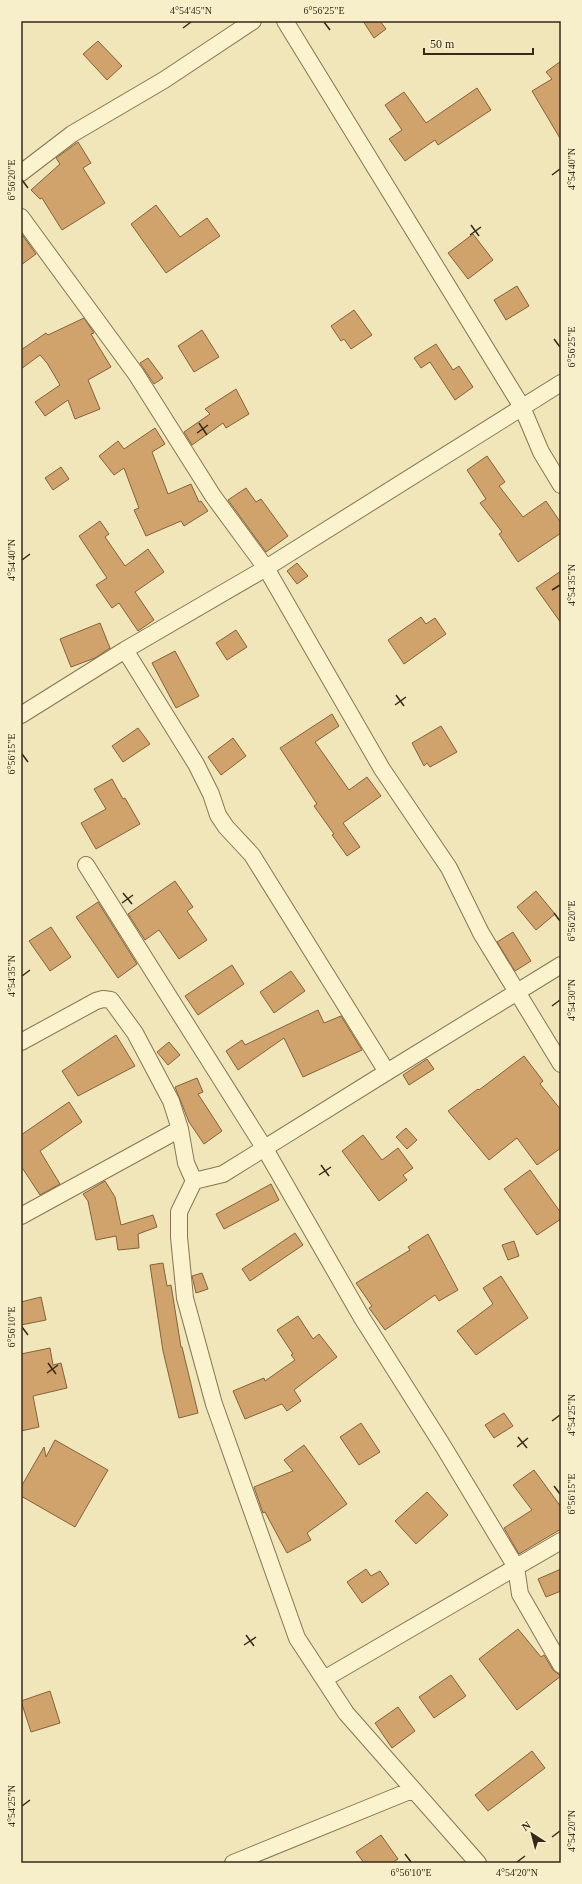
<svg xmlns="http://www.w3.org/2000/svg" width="582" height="1884" font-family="Georgia,serif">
  <rect width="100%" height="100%" fill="#f0e6ba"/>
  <path fill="#d0a36d" stroke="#876138" d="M363,21H380L386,29L374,38Z
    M98,41L122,66L107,80L83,54Z
    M561,61V140L532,91L552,79L546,72Z
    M477,88L491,110L438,145L435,140L405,161L389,139L402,130L385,105L404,92L426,123Z
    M78,142L91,163L83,168L105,203L62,230L42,198L40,199L31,190L60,164L56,158Z
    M156,205L180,237L207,218L220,236L166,273L131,224Z
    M21,233L36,254L21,265Z
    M473,234L493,260L468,279L448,253Z
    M517,286L529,306L506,320L494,300Z
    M354,310L372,335L351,349L344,339L341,341L331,326Z
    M84,318L94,333L91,334L111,367L88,380L100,409L75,419L68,400L45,416L35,402L60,385L47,363L40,355L21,369V350L46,333L48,335Z
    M202,330L219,357L194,372L178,346Z
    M436,344L453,370L459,366L473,387L455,400L430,362L421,368L414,358Z
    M148,358L163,378L154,384L140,363Z
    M236,389L249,414L226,428L223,423L192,445L184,432L210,414L205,409Z
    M155,428L165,444L152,452L168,494L191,484L199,502L201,501L208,511L184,526L181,521L146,536L134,510L139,508L124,468L114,475L99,456L118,441L124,449Z
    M487,456L505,482L499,486L523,517L546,501L561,523V533L518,562L499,534L502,532L480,503L486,499L467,470Z
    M61,467L69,479L53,490L45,478Z
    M246,488L256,502L261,499L288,536L266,552L228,500Z
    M100,521L109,534L105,537L125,566L148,549L164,572L135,592L154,620L138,631L119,603L112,608L96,585L107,578L79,536Z
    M297,563L308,576L297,584L287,571Z
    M561,571V623L536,588Z
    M421,617L426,624L435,618L446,634L404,664L388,640Z
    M100,623L110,648L95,658L71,667L60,639Z
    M236,630L247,647L227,660L216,643Z
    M175,651L199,696L176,708L152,663Z
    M332,714L339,726L315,742L349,790L367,777L381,796L343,823L360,847L347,856L332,835L334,834L314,806L317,804L280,748Z
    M441,726L457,752L430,767L427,763L424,766L412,743Z
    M138,728L150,744L123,762L112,746Z
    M233,738L246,756L221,775L208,757Z
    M112,779L123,799L125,798L140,824L96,849L81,823L106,809L94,789Z
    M175,881L193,907L187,911L207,940L179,959L159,930L145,940L128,914Z
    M536,891L555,914L536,930L517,907Z
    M98,902L137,964L118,978L76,917Z
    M51,927L71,957L50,971L29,941Z
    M513,932L531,961L515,971L497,942Z
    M232,965L244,984L198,1015L185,996Z
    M291,971L305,991L274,1013L260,992Z
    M318,1010L324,1023L341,1016L362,1050L303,1077L284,1038L238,1070L226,1051L242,1040L245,1045Z
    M116,1035L135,1066L78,1096L62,1071Z
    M169,1042L180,1055L168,1065L157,1052Z
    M524,1056L543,1081L540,1084L561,1110V1148L537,1165L517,1138L489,1160L448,1111L478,1089L479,1090Z
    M427,1059L434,1069L409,1085L403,1075Z
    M197,1078L203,1092L198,1094L222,1131L204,1144L189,1122L175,1087Z
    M69,1102L82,1122L40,1151L60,1184L40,1195L21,1166V1135Z
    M406,1128L417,1140L407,1149L396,1137Z
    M363,1135L382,1160L398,1148L413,1168L403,1175L407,1180L379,1201L342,1151Z
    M530,1170L561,1213V1219L537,1235L504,1189Z
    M105,1181L115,1197L121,1225L153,1215L157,1227L138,1234L139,1248L118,1250L116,1236L96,1240L88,1201L83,1194Z
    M271,1184L279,1200L224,1229L216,1214Z
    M295,1233L303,1245L250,1281L242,1269Z
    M428,1234L458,1290L439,1301L435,1295L385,1330L369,1308L372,1306L356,1283L410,1250L408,1247Z
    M514,1241L519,1256L508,1260L502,1245Z
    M163,1263L167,1286L171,1285L181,1347H182L198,1413L179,1418L163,1351L150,1265Z
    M202,1273L208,1289L196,1293L192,1276Z
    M501,1276L528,1318L476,1355L457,1331L493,1304L483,1288Z
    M41,1297L46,1320L21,1325V1302Z
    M298,1316L313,1339L319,1334L337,1357L294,1390L301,1401L287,1411L282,1404L245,1419L233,1391L264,1378L265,1381L295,1360L291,1355L293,1354L277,1330Z
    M50,1348L53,1365L61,1363L67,1388L33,1396L39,1427L21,1431V1354Z
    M504,1413L513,1426L494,1438L485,1425Z
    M361,1423L380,1452L359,1465L340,1437Z
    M55,1440L108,1470L75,1527L21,1496V1487L44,1447L46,1457Z
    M304,1445L347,1504L307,1533L311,1540L287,1553L265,1512L263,1513L254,1487L293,1471L284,1460Z
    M534,1470L561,1507V1529L519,1554L504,1528L532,1510L513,1485Z
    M427,1492L448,1515L416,1544L395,1521Z
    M366,1569L371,1576L380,1571L389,1584L362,1603L347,1582Z
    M561,1569V1591L546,1597L538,1579Z
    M518,1629L541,1657L544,1655L553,1670L561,1676L517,1710L479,1659Z
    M451,1675L466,1696L434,1718L419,1697Z
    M50,1691L60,1723L31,1732L21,1701Z
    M398,1707L415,1731L392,1748L375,1723Z
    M532,1751L545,1768L488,1811L475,1795Z
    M381,1835L398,1859L392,1863H364L356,1852Z"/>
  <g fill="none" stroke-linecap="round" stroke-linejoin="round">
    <g stroke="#877554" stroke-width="18">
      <path id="minor" d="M285,21L522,407L541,452L561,485
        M21,173L72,134L164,80L253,21
        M21,217L136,374L213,496L266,568L382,769L449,868L481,933L561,1064
        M125,650L196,764L211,794L218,815L226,827L252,855L387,1072
        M21,715L125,650L266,568L561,383
        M86,865L265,1149L362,1318L443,1446L516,1567L520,1594L561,1665
        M21,1042L96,1001L103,999L111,1000L135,1033L171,1101L180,1129L186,1163L194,1181
        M194,1181L179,1212V1237L185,1298L214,1404L297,1638L346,1713L478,1863
        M194,1181L223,1174L387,1072L561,965
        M21,1216L180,1129
        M324,1679L561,1541
        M233,1863L412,1790"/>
    </g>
    <use href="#minor" stroke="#fbf3cd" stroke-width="16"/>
  </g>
  <path fill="none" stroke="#352a1a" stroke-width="1.5" d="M324,22L330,30M183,28L191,22M552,175L560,169M22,180L28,188M471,225L479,236M470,235L481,227M554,339L560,347M199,423L207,435M197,433L208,425M22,560L30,554M552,590L560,585M396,695L404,706M395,705L406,697M22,754L28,762M123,893L132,904M122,903L133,895M554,913L560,921M22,976L30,970M552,1006L560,1000M321,1165L329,1176M319,1175L331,1167M22,1327L28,1335M48,1363L56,1374M47,1373L58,1365M552,1421L560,1415M518,1437L527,1448M517,1447L528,1438M554,1486L560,1494M246,1635L254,1646M244,1645L256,1637M22,1806L30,1800M552,1837L560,1831M405,1854L411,1862M517,1862L525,1856"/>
  <rect width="582" height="1884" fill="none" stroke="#f7efca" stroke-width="44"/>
  <g transform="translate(532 1834) rotate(324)" stroke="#f7efca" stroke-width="3" paint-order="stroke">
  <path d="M0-3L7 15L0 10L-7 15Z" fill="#352a1a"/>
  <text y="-6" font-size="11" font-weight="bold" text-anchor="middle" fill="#352a1a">N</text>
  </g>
  <path d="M424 48v6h109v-6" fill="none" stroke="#352a1a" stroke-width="2"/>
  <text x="430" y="48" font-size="12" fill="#352a1a" stroke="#f7efca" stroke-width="3" paint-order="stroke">50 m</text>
  <rect x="22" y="22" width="538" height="1840" fill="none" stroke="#352a1a" stroke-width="1.5"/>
  <g font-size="10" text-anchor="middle" fill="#352a1a">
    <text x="191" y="14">4°54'45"N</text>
    <text x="324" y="14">6°56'25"E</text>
    <text transform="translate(571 169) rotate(-90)" y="4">4°54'40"N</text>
    <text transform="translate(11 180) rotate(-90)" y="4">6°56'20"E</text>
    <text transform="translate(571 347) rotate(-90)" y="4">6°56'25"E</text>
    <text transform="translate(11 560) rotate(-90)" y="4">4°54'40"N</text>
    <text transform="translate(571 585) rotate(-90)" y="4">4°54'35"N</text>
    <text transform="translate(11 754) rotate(-90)" y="4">6°56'15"E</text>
    <text transform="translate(571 921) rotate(-90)" y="4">6°56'20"E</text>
    <text transform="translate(11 976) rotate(-90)" y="4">4°54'35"N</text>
    <text transform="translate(571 1000) rotate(-90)" y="4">4°54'30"N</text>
    <text transform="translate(11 1327) rotate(-90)" y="4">6°56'10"E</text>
    <text transform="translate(571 1415) rotate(-90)" y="4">4°54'25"N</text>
    <text transform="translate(571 1494) rotate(-90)" y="4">6°56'15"E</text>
    <text transform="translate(11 1806) rotate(-90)" y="4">4°54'25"N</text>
    <text transform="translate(571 1831) rotate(-90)" y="4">4°54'20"N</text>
    <text x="411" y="1876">6°56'10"E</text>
    <text x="517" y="1876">4°54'20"N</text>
  </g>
</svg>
